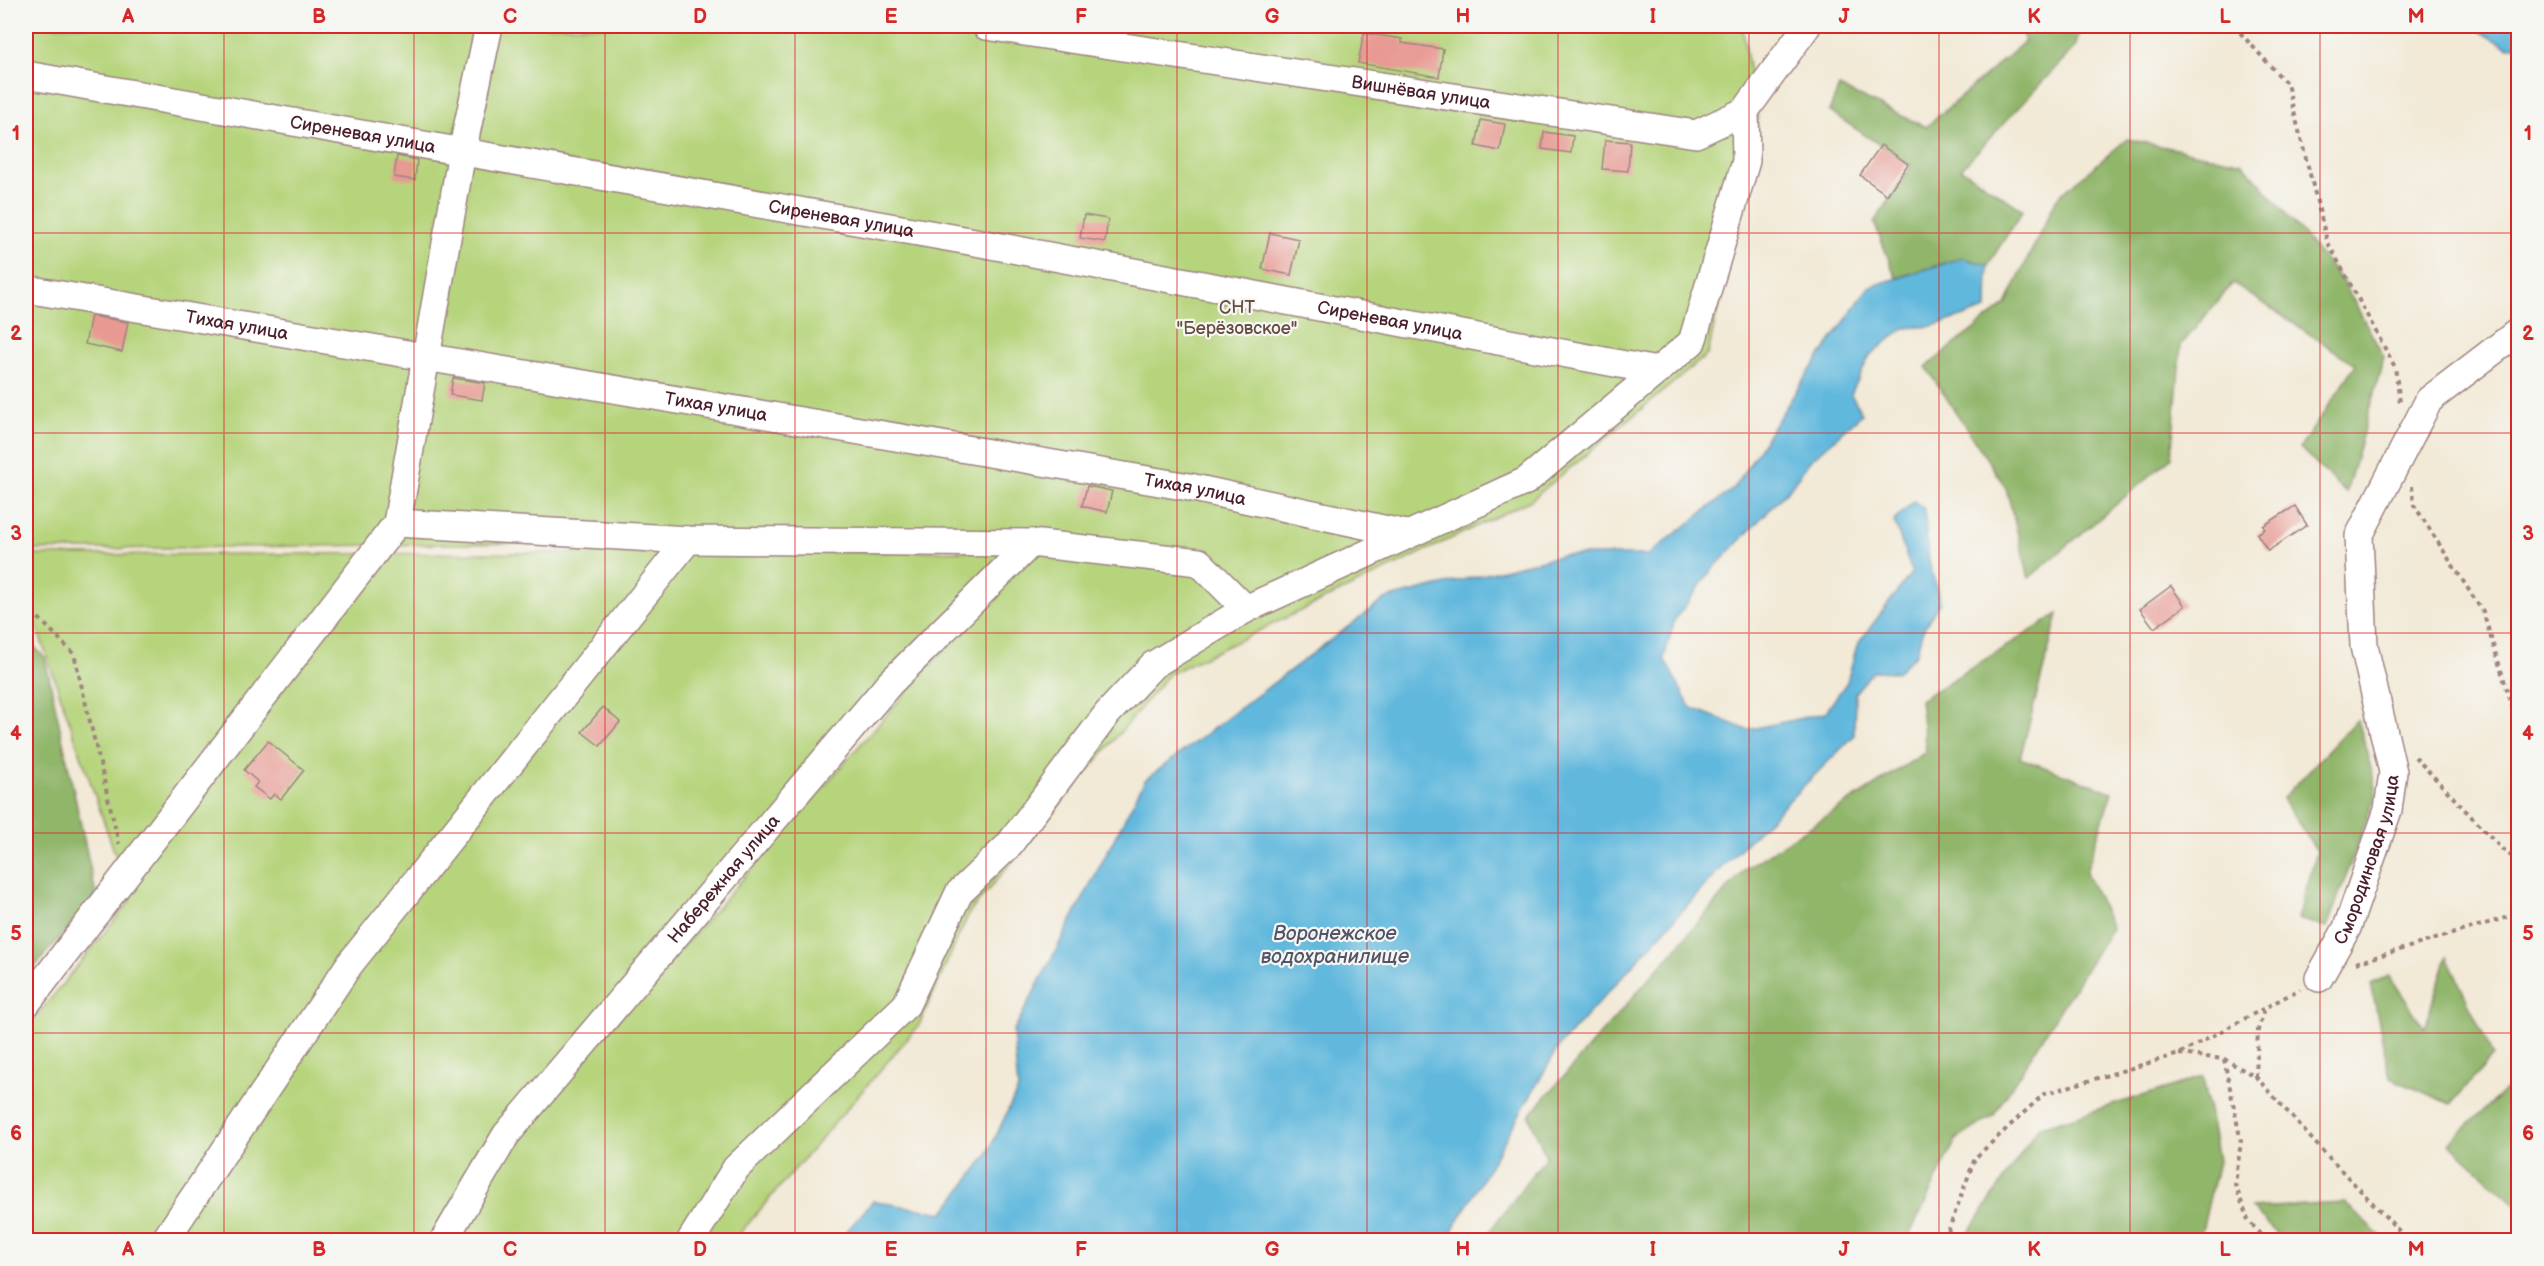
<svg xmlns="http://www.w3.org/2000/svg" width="2544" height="1266" font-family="'Balsamiq Sans',sans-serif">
  <rect width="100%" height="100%" fill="#f6f6f2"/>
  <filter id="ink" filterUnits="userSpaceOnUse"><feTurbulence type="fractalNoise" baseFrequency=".0167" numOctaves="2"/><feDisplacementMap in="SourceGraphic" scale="12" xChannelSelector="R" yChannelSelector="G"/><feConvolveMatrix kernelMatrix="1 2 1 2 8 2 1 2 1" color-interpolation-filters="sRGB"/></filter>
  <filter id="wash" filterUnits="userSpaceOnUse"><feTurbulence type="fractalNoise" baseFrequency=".008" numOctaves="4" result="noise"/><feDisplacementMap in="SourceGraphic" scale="24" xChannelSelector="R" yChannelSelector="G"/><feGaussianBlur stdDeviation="1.35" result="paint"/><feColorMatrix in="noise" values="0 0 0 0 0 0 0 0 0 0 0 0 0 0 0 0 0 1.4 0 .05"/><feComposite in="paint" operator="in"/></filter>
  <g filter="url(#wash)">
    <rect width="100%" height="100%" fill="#f2e9d6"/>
    <path fill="#b6d47b" stroke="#807a53" stroke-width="1.5" d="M26,26H1742L1758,121L1708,354L1531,500L1169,674L969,913L919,1025L734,1240H457L512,1141L1044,536L26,550Z
      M1011,551L503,1140L448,1240H26V1029L131,900L26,596V555Z"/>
    <path fill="#90b66b" stroke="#6d6a4b" stroke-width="1.5" d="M2018,26H2080L2076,46L1961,169L2023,210L1988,265L1962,258L1896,278L1874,222L1911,166L1829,111L1839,87L1926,127L2025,41Z
      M2127,139L2243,163L2344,283L2384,357L2346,493L2300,448L2356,365L2233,283L2181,345L2171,458L2029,578L2006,488L1926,367L2006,304L2057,198Z
      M2058,614L2020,758L2112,792L2086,872L2112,928L1993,1116L1956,1140L1907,1240H1483L1546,1157L1529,1116L1745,869L1926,752L1920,700Z
      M26,638L45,658L96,895L26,977Z
      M2358,719L2377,792L2327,927L2298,919L2317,851L2282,799Z
      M2447,957L2493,1056L2451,1104L2390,1078L2371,984L2389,975L2424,1028Z
      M2203,1077L2218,1161L2201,1235L2207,1240H1964L2038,1128Z
      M2518,1078V1207L2449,1143Z
      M2345,1203L2385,1240H2284L2251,1208Z"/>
    <path fill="#60b8dd" stroke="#556c84" stroke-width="1.5" d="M2478,26H2518V46L2508,47L2479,31Z
      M1962,258L1988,265L1987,309L1933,326L1904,328L1870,355L1851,394L1862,414L1809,462L1790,488L1711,571L1675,619L1664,658L1690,707L1747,730L1825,713L1847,682L1857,645L1912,572L1894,521L1914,501L1924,509L1929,561L1940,602L1923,630L1916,654L1897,672L1873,671L1855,693L1854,736L1723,866L1559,1046L1447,1240H839L873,1201L943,1213L986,1157L1018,1089L1013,1032L1145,780L1385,599L1563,555H1648L1734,488L1802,382L1869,287Z"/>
    <g id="blocks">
      <path fill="#e79992" d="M1364,33L1402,39V43L1443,49L1439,77L1358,63Z
        M1481,120L1505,124L1500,151L1476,146Z
        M1544,132L1573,136L1571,153L1542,149Z
        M1605,140L1630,142L1628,171L1602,169Z
        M1881,145L1908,164L1887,195L1860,175Z
        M397,156L417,160L415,180L394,177Z
        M1084,215L1108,219L1105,242L1080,238Z
        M1270,233L1299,239L1291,275L1262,269Z
        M91,316L128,322L122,352L85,344Z
        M453,378L485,383L482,400L450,395Z
        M1087,486L1112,491L1107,512L1082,506Z
        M2295,506L2307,525L2268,551L2257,534L2265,529L2263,526Z
        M2171,586L2185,606L2154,628L2140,609Z
        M603,707L620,722L600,746L582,732Z
        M268,741L304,770L281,799L274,794L270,799L254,787L258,782L244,770Z"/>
    </g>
  </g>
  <g filter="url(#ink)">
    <use href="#blocks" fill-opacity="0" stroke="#9e8480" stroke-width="1.5"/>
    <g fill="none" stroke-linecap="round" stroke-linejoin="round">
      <g stroke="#9e8480" stroke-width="30">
        <g id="minor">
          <path id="s1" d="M986,26L1696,134L1745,111L1807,26"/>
          <path id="s2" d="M26,75L975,242L1657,371"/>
          <path id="s3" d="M26,289L1189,487L1406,534"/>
          <path d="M397,523L688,540L1031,543L1199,562L1246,609"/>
          <path id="s4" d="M2319,978L2347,928L2388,810L2393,772L2364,646L2359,536L2429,400L2518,332"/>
          <path d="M26,1004L397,523L462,152L489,26"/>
          <path d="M165,1240L349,965L688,540"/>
          <path id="s5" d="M444,1240L506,1135L890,683L1031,543"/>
          <path d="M691,1240L736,1168L906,1005L959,893L1008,846L1107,714L1153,665L1246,609L1526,481L1692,342L1746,161L1745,111"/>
        </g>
      </g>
      <path stroke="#9e8480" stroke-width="4" stroke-dasharray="4.5 4.5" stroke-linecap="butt" d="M2234,26L2287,84L2327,241L2395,367L2400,402
        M2412,486L2414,505L2483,612L2518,725
        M26,605L74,654L119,844
        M2415,757L2502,849L2518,861
        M2356,963L2518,914
        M2179,1054L2224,1059L2256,1077L2319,1147L2408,1240
        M2224,1059L2241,1142L2235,1184L2248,1220L2265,1240
        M2256,1077L2258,1030L2265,1008
        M1945,1240L1975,1158L2044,1094L2179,1054L2300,989"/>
      <use href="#minor" stroke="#fff" stroke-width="27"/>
    </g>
  </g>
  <path fill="none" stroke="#d62828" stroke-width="1.5" stroke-opacity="0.55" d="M224,26V1240M414,26V1240M605,26V1240M795,26V1240M986,26V1240M1177,26V1240M1367,26V1240M1558,26V1240M1749,26V1240M1939,26V1240M2130,26V1240M2320,26V1240M26,233H2518M26,433H2518M26,633H2518M26,833H2518M26,1033H2518"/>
  <g text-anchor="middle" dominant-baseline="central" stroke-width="4.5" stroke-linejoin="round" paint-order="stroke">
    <g font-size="18" fill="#4a1f2b" stroke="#f6f6f2">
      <text stroke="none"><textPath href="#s1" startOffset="440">Вишнёвая улица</textPath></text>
      <text stroke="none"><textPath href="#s2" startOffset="342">Сиреневая улица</textPath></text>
      <text stroke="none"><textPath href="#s2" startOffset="828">Сиреневая улица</textPath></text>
      <text stroke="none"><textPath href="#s2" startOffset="1386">Сиреневая улица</textPath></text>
      <text stroke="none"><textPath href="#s3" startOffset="214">Тихая улица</textPath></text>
      <text stroke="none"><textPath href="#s3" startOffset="700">Тихая улица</textPath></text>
      <text stroke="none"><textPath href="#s3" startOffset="1186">Тихая улица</textPath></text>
      <text stroke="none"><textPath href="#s4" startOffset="129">Смородиновая улица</textPath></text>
      <text stroke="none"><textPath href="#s5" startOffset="458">Набережная улица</textPath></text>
    </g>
    <g font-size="18" fill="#654c3f" stroke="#f6f6f2">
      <text x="1237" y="307">СНТ<tspan x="1237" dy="21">"Берёзовское"</tspan></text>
    </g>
    <g font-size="20" font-style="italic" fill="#525569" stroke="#f6f6f2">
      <text x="1335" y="934">Воронежское<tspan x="1335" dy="23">водохранилище</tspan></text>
    </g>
  </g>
  <rect width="2544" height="1266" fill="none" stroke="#f6f6f2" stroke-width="66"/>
  <rect x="33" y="33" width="2478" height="1200" fill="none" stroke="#d62828" stroke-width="2"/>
  <g font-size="20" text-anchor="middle" font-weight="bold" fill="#d62828">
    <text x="128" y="23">A</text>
    <text x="319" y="23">B</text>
    <text x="510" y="23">C</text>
    <text x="700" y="23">D</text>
    <text x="891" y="23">E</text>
    <text x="1081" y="23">F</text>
    <text x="1272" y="23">G</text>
    <text x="1463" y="23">H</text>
    <text x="1653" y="23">I</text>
    <text x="1844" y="23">J</text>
    <text x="2034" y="23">K</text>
    <text x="2225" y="23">L</text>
    <text x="2416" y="23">M</text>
    <text x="16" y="140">1</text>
    <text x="2528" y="140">1</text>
    <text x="16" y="340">2</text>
    <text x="2528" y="340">2</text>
    <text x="16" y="540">3</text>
    <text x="2528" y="540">3</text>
    <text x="16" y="740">4</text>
    <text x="2528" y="740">4</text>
    <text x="16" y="940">5</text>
    <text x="2528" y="940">5</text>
    <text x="16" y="1140">6</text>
    <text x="2528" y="1140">6</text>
    <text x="128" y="1256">A</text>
    <text x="319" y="1256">B</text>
    <text x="510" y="1256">C</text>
    <text x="700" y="1256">D</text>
    <text x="891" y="1256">E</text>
    <text x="1081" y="1256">F</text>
    <text x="1272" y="1256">G</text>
    <text x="1463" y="1256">H</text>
    <text x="1653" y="1256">I</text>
    <text x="1844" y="1256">J</text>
    <text x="2034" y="1256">K</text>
    <text x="2225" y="1256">L</text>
    <text x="2416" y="1256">M</text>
  </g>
</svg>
